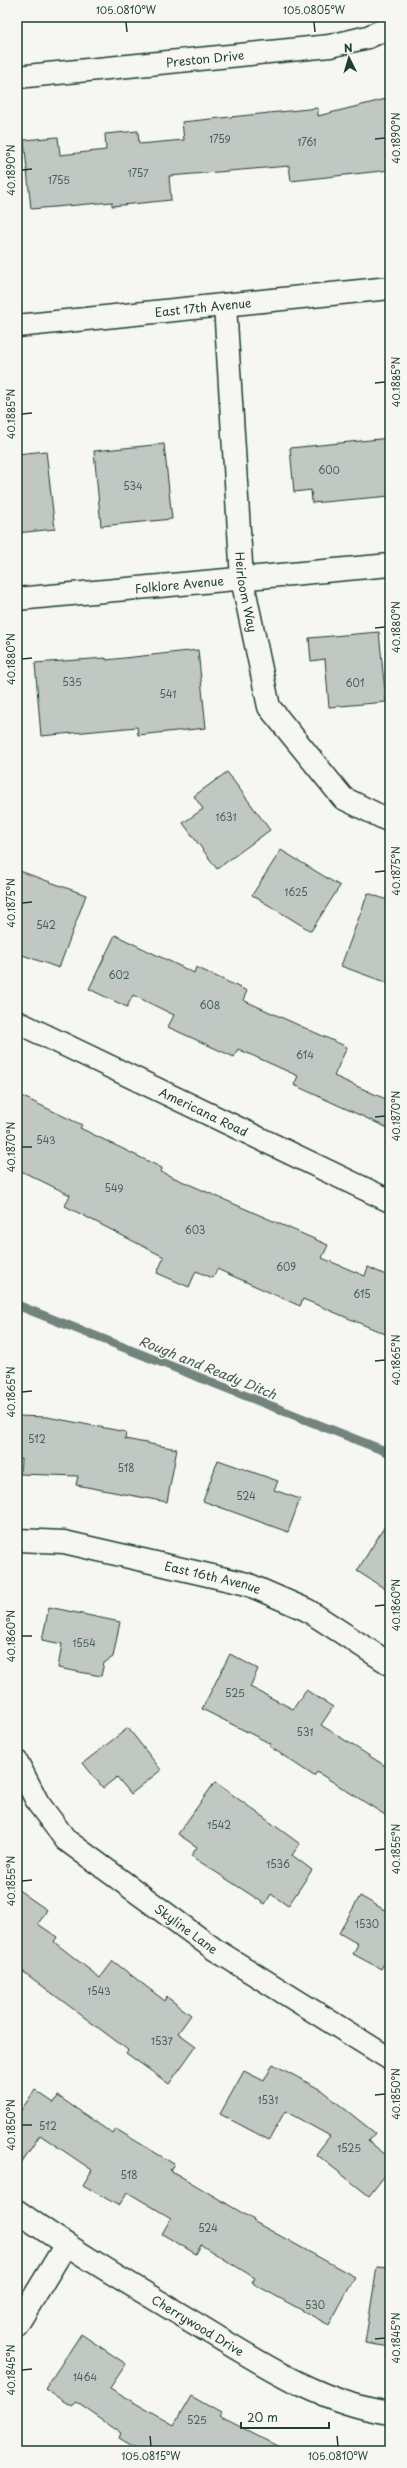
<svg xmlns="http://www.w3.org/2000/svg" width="407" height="2468" font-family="'Playpen Sans',sans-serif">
  <rect width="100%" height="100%" fill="#f6f6f2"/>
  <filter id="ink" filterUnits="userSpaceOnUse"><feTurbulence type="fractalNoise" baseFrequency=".025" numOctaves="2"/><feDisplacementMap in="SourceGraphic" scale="8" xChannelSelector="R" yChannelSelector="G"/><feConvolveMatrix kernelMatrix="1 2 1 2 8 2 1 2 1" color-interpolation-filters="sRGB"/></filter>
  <g filter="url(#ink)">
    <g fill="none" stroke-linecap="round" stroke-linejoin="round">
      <path stroke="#72847d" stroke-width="9" d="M17,1305L390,1453"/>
    </g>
    <path fill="#c1c8c3" stroke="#1f3d34" d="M390,98V170L291,181L289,166L169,176L171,200L112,206V202L31,209L24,140L58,137L60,155L106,150L105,134L138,131L139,144L184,140L182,122L318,108V116Z
      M390,438V496L312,503L311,490L294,492L290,448Z
      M164,444L172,519L101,526L94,451Z
      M46,451L55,529L17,533V454Z
      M379,632L386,702L329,707L325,659L311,661L309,638Z
      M198,650L206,728L138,735L137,727L41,736L35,663L106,658V660Z
      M227,772L270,830L217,869L183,823L203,809L194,796Z
      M281,850L340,886L311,931L252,895Z
      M17,870L86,895L59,968L17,953Z
      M368,893L390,901V984L341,966Z
      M115,935L194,973L196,967L247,991L243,1000L347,1047L334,1076L390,1101V1129L294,1085L298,1076L238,1049L234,1057L168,1027L174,1015L133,995L127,1007L89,989Z
      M17,1094L82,1125L80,1128L162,1168L161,1172L328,1245L322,1258L365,1276L368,1267L390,1277V1336L303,1299L300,1306L217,1269L213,1278L196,1271L189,1287L157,1273L164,1257L65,1206L70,1195L17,1169Z
      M17,1416L47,1417L126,1432L125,1439L177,1449L167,1502L76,1485L78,1476L20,1474L21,1459H17Z
      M218,1460L278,1481L274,1490L300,1499L288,1532L203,1501Z
      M390,1518V1592L357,1571Z
      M49,1607L120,1622L113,1657L104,1663L101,1676L58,1668L62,1644L42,1640Z
      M230,1654L258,1669L250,1687L293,1709L306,1690L333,1707L321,1725L390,1769V1818L317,1772L314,1776L269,1746L271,1744L202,1709Z
      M128,1728L161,1770L131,1794L117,1777L103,1788L83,1763Z
      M215,1782L300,1844L292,1855L312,1870L288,1906L271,1894L265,1904L191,1856L197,1847L178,1834Z
      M17,1889L47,1910L38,1924L57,1937L54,1942L100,1978L113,1961L165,2001L167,1997L191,2015L178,2033L196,2046L169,2084L126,2053L128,2050L17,1967Z
      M360,1896L390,1913V1952L381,1969L353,1954L358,1944L339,1933Z
      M273,2064L321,2090L375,2133L368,2141L390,2158V2169L369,2196L316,2154L330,2136L285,2111L269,2140L220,2114L244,2071L264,2081Z
      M35,2090L54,2103L58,2096L113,2134L116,2129L174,2164L170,2170L254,2220L253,2221L355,2277L329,2325L252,2283L255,2278L201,2245L196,2254L162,2234L171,2218L127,2192L119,2206L83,2185L92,2170L40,2135L17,2169V2116Z
      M377,2267L390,2268V2347L365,2343Z
      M81,2334L126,2364L110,2388L174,2425L191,2396L221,2413L219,2416L288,2451H141L119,2438L121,2433L76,2402L71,2406L45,2389Z"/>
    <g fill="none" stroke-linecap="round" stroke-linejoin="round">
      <g stroke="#1f3d34" stroke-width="25">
        <g id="street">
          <path id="s1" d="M17,77L330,46L368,37L390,27"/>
          <path id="s2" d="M225,305L242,579L269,707L343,798L390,821"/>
          <path id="s3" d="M17,599L390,565"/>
          <path id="s4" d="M17,1022L390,1201"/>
          <path id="s5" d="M17,1540L64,1542L247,1584L307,1610L390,1664"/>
          <path id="s6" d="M17,1762L38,1803L66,1840L214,1949L390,2059"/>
          <path id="s7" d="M17,2211C73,2251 132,2285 191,2321C255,2359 315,2402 390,2413"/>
          <path d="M17,2325L65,2246"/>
        </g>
      </g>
      <g stroke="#1f3d34" stroke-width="25">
        <g id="secondary">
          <path id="s8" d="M17,326L390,288"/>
        </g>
      </g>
      <use href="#street" stroke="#f6f6f2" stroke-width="22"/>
      <use href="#secondary" stroke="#f6f6f2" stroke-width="22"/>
    </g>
  </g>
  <path fill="none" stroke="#1f3d34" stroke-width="1.5" d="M126,22L127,32M314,22L315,32M375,139L385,138M22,170L32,169M375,383L385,382M22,414L32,413M375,628L385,627M22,659L32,658M375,872L385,871M22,903L32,902M375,1117L385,1116M22,1147H32M375,1361L385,1360M22,1392L32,1391M375,1606L385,1605M22,1636H32M375,1850L385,1849M22,1881L32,1880M375,2095L385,2094M22,2125H32M375,2339L385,2338M22,2370L32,2369M150,2436L151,2446M337,2436L338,2446"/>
  <g text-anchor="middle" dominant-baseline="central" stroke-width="3" stroke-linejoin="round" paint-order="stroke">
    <g font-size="10" fill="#486058">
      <text x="220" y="138">1759</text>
      <text x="307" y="141">1761</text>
      <text x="138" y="172">1757</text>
      <text x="59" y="179">1755</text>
      <text x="329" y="469">600</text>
      <text x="133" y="485">534</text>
      <text x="72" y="681">535</text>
      <text x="355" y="682">601</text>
      <text x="168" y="693">541</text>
      <text x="226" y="816">1631</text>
      <text x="296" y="891">1625</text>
      <text x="46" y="924">542</text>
      <text x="119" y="974">602</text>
      <text x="210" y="1004">608</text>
      <text x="305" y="1054">614</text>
      <text x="46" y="1139">543</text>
      <text x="114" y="1187">549</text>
      <text x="195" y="1229">603</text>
      <text x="286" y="1266">609</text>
      <text x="362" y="1293">615</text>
      <text x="37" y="1438">512</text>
      <text x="126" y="1467">518</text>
      <text x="246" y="1495">524</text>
      <text x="84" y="1642">1554</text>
      <text x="235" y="1692">525</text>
      <text x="305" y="1731">531</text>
      <text x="219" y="1824">1542</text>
      <text x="278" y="1863">1536</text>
      <text x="367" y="1923">1530</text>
      <text x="99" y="1990">1543</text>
      <text x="162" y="2040">1537</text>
      <text x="268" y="2099">1531</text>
      <text x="48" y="2125">512</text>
      <text x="349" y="2147">1525</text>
      <text x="129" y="2174">518</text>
      <text x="208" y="2227">524</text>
      <text x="315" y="2304">530</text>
      <text x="85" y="2376">1464</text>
      <text x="197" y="2419">525</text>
    </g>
    <g font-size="12" fill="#1f3d34" stroke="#f6f6f2">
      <text stroke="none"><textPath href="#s1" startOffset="189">Preston Drive</textPath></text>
      <text stroke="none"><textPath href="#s8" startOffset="187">East 17th Avenue</textPath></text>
      <text stroke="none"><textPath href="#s3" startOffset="163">Folklore Avenue</textPath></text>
      <text stroke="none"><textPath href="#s2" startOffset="288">Heirloom Way</textPath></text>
      <text stroke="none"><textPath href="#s4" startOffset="207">Americana Road</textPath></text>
      <text stroke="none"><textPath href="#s5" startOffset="200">East 16th Avenue</textPath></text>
      <text stroke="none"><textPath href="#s6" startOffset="242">Skyline Lane</textPath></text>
      <text stroke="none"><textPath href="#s7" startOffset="214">Cherrywood Drive</textPath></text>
    </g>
    <g font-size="13" font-style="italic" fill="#425a52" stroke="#f6f6f2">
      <text transform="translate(208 1367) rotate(22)">Rough and Ready Ditch</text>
    </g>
  </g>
  <rect width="407" height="2468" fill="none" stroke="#f6f6f2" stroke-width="44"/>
  <g transform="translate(349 58) rotate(355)" stroke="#f6f6f2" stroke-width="3" paint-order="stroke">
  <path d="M0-3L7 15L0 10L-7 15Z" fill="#1f3d34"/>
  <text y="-6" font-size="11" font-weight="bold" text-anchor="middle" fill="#1f3d34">N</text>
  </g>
  <path d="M241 2422v6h88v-6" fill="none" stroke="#1f3d34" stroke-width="2"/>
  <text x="247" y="2422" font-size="12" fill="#1f3d34" stroke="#f6f6f2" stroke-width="3" paint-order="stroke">20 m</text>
  <rect x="22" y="22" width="363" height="2424" fill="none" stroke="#1f3d34" stroke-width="1.5"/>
  <g font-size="10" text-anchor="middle" fill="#1f3d34">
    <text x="126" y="14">105.0810°W</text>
    <text x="314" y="14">105.0805°W</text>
    <text transform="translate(396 138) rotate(-90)" y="4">40.1890°N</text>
    <text transform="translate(11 170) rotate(-90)" y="4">40.1890°N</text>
    <text transform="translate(396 382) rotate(-90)" y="4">40.1885°N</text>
    <text transform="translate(11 414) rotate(-90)" y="4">40.1885°N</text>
    <text transform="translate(396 627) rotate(-90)" y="4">40.1880°N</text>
    <text transform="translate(11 659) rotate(-90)" y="4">40.1880°N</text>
    <text transform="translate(396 871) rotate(-90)" y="4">40.1875°N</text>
    <text transform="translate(11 903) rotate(-90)" y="4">40.1875°N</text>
    <text transform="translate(396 1116) rotate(-90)" y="4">40.1870°N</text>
    <text transform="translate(11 1147) rotate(-90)" y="4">40.1870°N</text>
    <text transform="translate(396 1360) rotate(-90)" y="4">40.1865°N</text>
    <text transform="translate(11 1392) rotate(-90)" y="4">40.1865°N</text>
    <text transform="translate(396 1605) rotate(-90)" y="4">40.1860°N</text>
    <text transform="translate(11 1636) rotate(-90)" y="4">40.1860°N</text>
    <text transform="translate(396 1849) rotate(-90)" y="4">40.1855°N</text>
    <text transform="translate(11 1881) rotate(-90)" y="4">40.1855°N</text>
    <text transform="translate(396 2094) rotate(-90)" y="4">40.1850°N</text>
    <text transform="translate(11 2125) rotate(-90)" y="4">40.1850°N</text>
    <text transform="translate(396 2338) rotate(-90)" y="4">40.1845°N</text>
    <text transform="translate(11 2370) rotate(-90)" y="4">40.1845°N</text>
    <text x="151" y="2460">105.0815°W</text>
    <text x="338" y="2460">105.0810°W</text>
  </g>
</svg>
